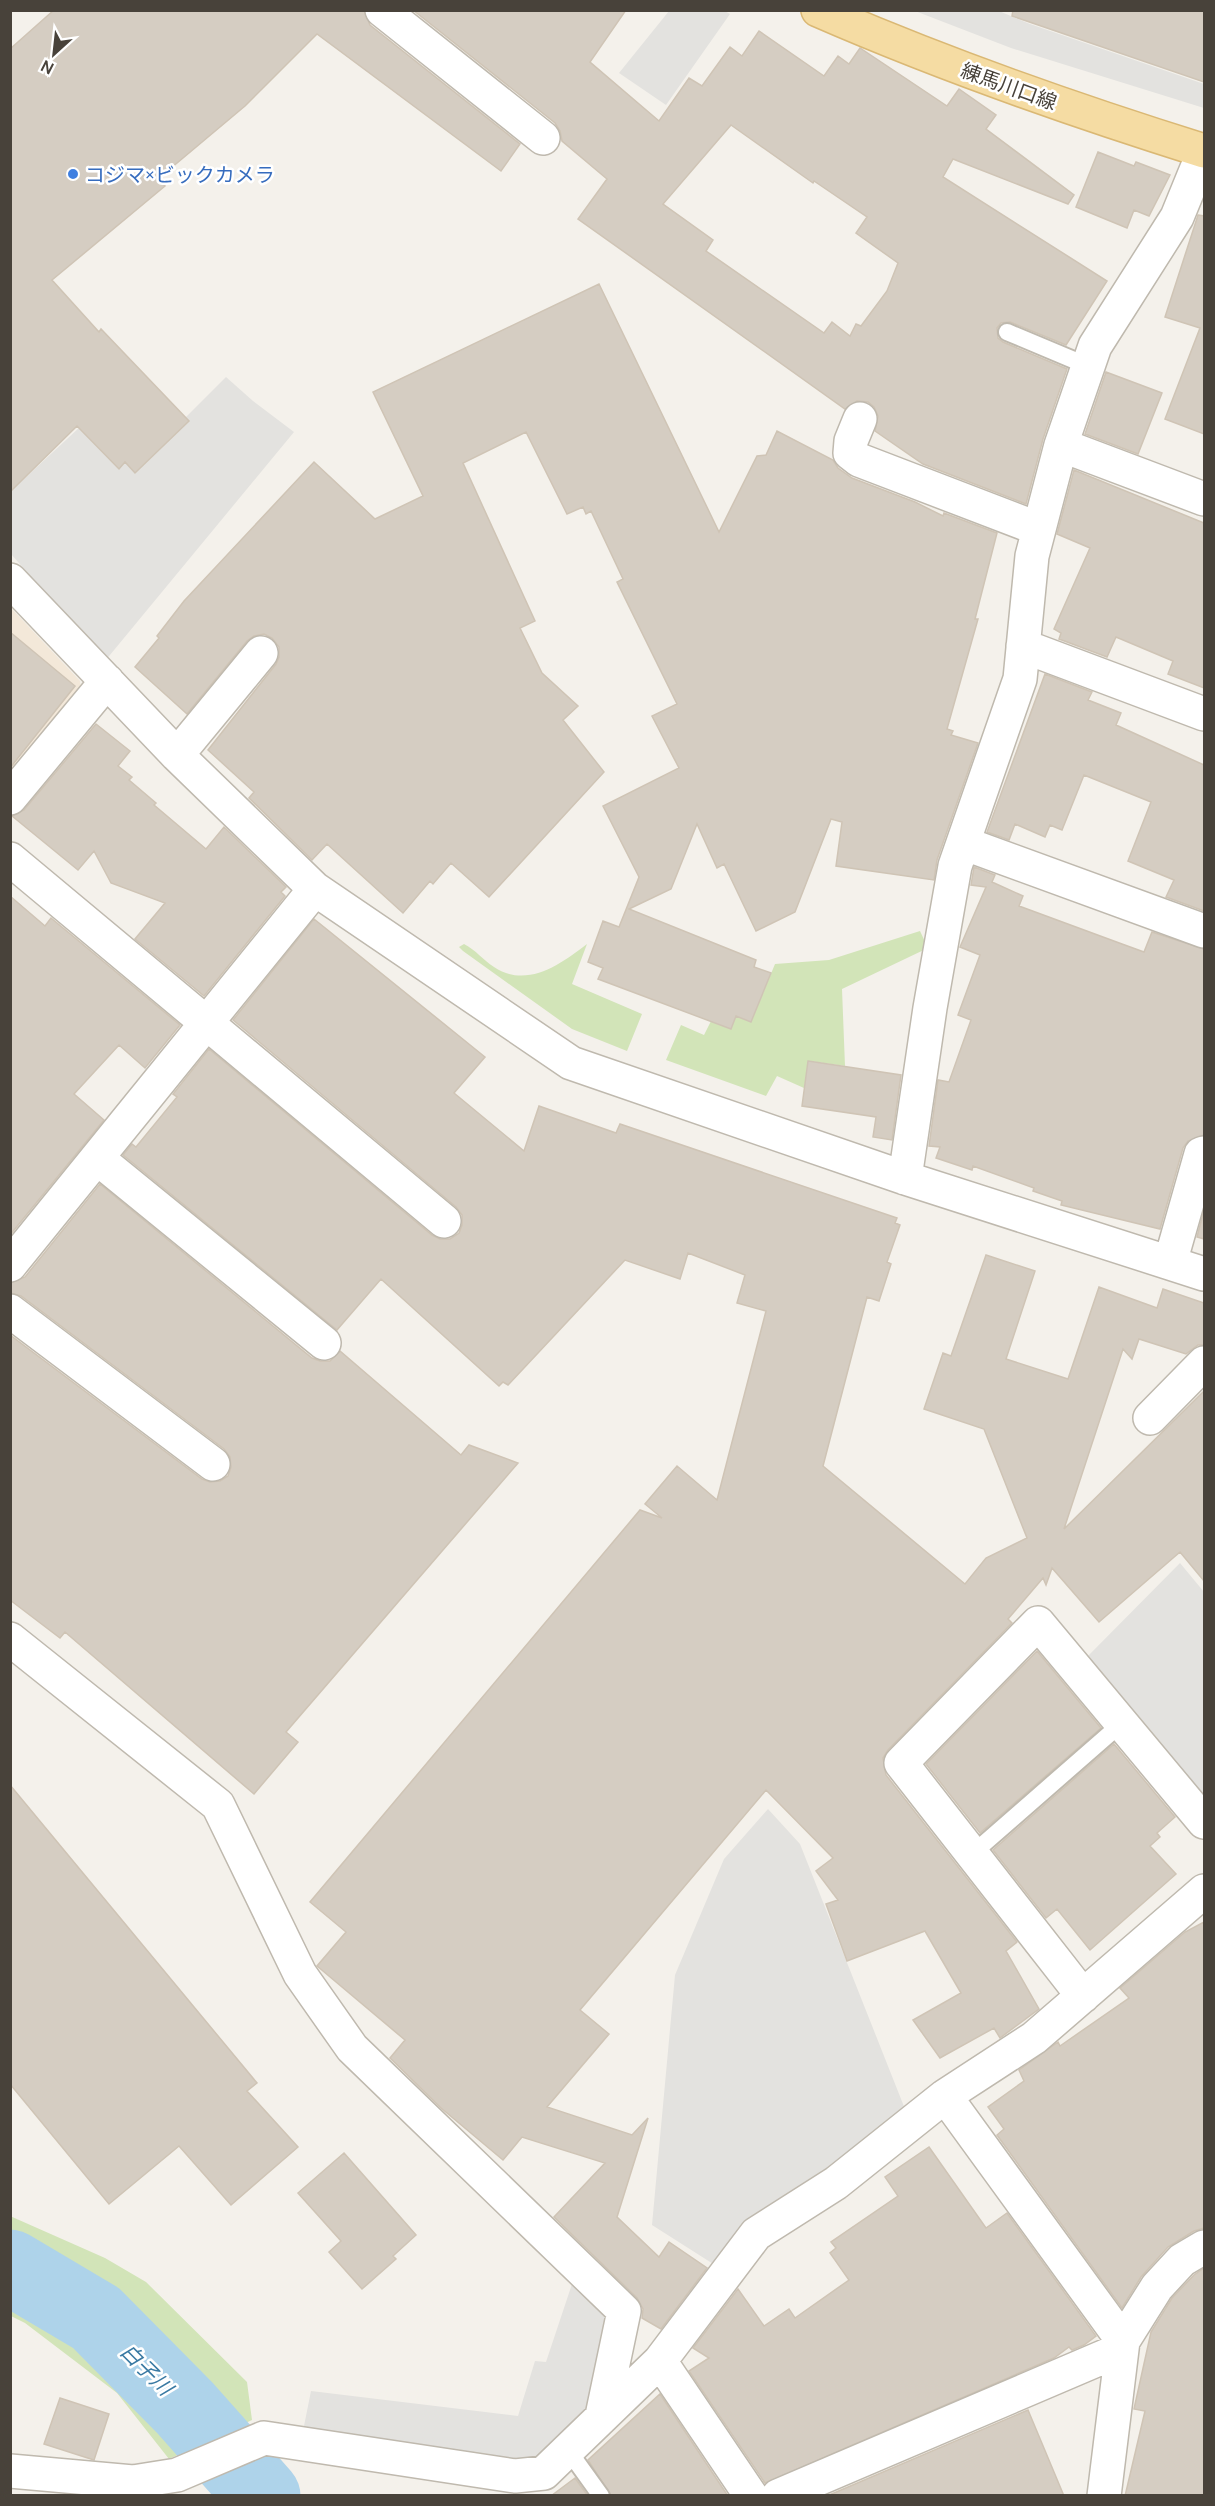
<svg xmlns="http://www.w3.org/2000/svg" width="1215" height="2506" font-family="Manrope,'Noto Sans JP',sans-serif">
  <rect width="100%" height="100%" fill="#f4f1eb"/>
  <path fill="#f3e8d9" d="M11,608L80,681L81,694L11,779Z"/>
  <path fill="#d2e4b8" d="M920,931L928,948L842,989L845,1066L809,1061L804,1088L777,1076L766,1096L666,1060L681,1025L704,1035L711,1021L731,1029L736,1016L751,1022L775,964L829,960Z
    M464,944C476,950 483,960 494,967C527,989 561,964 587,944L572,984L642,1014L627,1051L572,1029L463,951L459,947Z
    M10,2216L105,2258L146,2282L247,2382L252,2420L169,2459L117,2393L25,2323L11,2316Z"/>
  <path fill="#e3e2df" d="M723,10L730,14L666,105L619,73L669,11Z
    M915,11H999L1030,24L1204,84V108L1011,48Z
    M226,377L253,401L294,432L105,661L11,554L10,492L81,426L134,469Z
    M1180,1563L1204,1592V1802L1087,1657Z
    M768,1809L800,1844L905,2109L718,2267L652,2225L675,1975L724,1859Z
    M575,2275L604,2303L612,2333L588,2412L540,2456L504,2463L303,2431L311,2391L518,2416L535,2361L546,2362Z"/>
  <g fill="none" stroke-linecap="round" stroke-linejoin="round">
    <path stroke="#aed3ea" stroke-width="75" d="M10,2267L96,2318L185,2408L263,2496"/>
  </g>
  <path fill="#d5cdc2" stroke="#cfc4b5" stroke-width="1.5" fill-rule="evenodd" d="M54,10H364L370,25L520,144L501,171L317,34L245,106L158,179L165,186L52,280L99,332L101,329L189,421L135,473L125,462L119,469L77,426L10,492V49Z
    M413,10H626L590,62L659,121L689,78L702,86L730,47L742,56L759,31L824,76L838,56L849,64L860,48L947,106L959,89L996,115L986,129L1074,195L1068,204L953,159L943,177L1107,281L1066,345L1010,322L1001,323L997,328L998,338L1003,342L1067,369L1043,439L1026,504L923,464L875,431L878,416L874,407L868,402L857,401L845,409L578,219L607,179L562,141L560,131L555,123ZM731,125L813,183L814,181L867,217L856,233L898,263L887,291L861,326L856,324L850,336L832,322L824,333L706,251L713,240L663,204Z
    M1013,10H1204V82L1012,16Z
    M1098,152L1134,166L1136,162L1170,175L1149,216L1134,210L1127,228L1076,207Z
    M1198,215L1204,216V434L1165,419L1200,328L1165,317Z
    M599,284L719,532L757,456L766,455L777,431L833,460L838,468L852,478L915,502L943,516L944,513L997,533L975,619H978L947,729L953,731L951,735L978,743L937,860L934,880L836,866L842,822L831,819L795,912L756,931L724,864L717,868L697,824L671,889L629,909L756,960L754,967L771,973L751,1022L736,1016L731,1029L598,979L603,968L588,962L603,921L619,927L639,877L603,806L679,768L652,716L677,704L617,582L623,579L591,511L586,514L583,507L567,514L526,432L463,463L535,621L520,628L542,673L578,706L563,720L604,772L489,897L451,863L433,884L430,881L403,913L327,844L312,860L249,798L254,792L208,750L276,664L279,657V647L272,638L264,634L254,636L247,641L187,714L135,667L159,638L157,636L184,601L314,462L375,519L423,496L373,392Z
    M1106,372L1162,393L1138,454L1085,434Z
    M1074,470L1204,523V688L1168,674L1173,661L1116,637L1107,657L1059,639L1061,633L1054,629L1090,548L1057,534Z
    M10,632L75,686L10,768Z
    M1045,674L1092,692L1088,700L1121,713L1116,725L1204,765V911L1166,897L1174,880L1128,861L1151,802L1084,775L1062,830L1050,825L1045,837L1015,824L1009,840L987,832Z
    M96,724L130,751L118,766L132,777L129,780L156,803L154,805L206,849L224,827L286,887L281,892L285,896L204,996L135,939L165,903L111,883L94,851L78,870L12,816L24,810Z
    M974,867L995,875L992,882L1023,896L1019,906L1122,944L1144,952L1152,932L1204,949V1135L1188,1141L1183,1148L1160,1229L1061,1205L1062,1201L1033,1191L1034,1188L973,1166L972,1170L936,1158L940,1147L929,1146L938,1080L949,1082L971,1020L958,1015L980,955L960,947L986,887L971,885Z
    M10,896L45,926L51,918L180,1025L145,1068L119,1045L74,1094L104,1120L10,1235Z
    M314,919L485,1057L454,1093L524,1151L539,1106L616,1133L620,1124L897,1218L895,1223L900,1225L887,1262L891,1264L879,1301L867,1297L823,1466L965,1584L986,1558L1027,1538L984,1429L924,1409L943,1353L951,1356L986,1255L1035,1271L1006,1359L1068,1379L1099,1287L1157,1308L1163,1289L1204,1303V1345H1198L1186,1354L1139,1339L1132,1359L1123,1349L1064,1529L1204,1391V1581L1180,1552L1099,1622L1052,1568L1046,1585L1043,1578L1008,1619L1012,1623L888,1750L883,1758L886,1775L1017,1942L1006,1951L1039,2009L1000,2038L994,2028L940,2058L913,2020L961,1993L925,1931L847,1961L826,1904L838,1900L816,1871L833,1858L766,1790L580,2010L609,2034L547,2107L632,2135L648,2118L617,2217L659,2257L669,2242L707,2268L661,2329L642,2318L643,2309L637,2298L554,2217L605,2163L522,2137L503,2160L441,2108L390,2058L405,2040L317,1966L346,1932L310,1902L640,1510L662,1518L645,1504L677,1466L717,1500L766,1311L737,1303L745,1275L688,1253L680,1279L625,1260L508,1385L503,1382L499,1386L381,1279L337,1330L123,1155L132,1144L136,1147L177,1097L173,1094L209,1049L432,1235L440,1239H450L459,1233L462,1225V1215L456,1207L233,1020Z
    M808,1061L901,1075L892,1140L873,1137L876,1117L802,1106Z
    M100,1184L312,1358L320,1361H330L340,1351L461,1455L469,1445L518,1463L286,1732L298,1742L254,1794L65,1632L60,1638L10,1600V1335L202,1479L210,1482L220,1481L228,1476L231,1467L230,1457L224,1449L21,1296L10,1293V1283L25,1277Z
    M1204,1210V1239L1197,1237Z
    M1037,1651L1101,1728L980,1833L926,1764Z
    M1114,1744L1175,1817L1157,1833L1160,1837L1150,1846L1176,1874L1090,1950L1057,1909L1046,1918L993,1850Z
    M10,1785L257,2083L247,2091L298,2147L231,2205L179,2146L109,2204L10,2084Z
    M1204,1922V2228L1194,2231L1168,2247L1141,2277L1122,2308L997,2135L1004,2129L988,2107L1024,2081L1019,2070L1058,2042L1060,2046L1129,1998L1120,1988L1185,1932Z
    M929,2147L986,2228L1007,2213L1096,2336L1084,2345L1072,2350L1069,2347L1054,2358L765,2483L689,2371L709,2358L693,2348L738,2289L764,2326L789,2309L795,2318L849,2280L830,2253L836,2248L831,2242L898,2196L885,2177Z
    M344,2153L416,2235L393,2256L396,2259L362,2289L329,2252L341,2241L298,2193Z
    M1204,2268V2496H1125L1145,2411L1134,2409L1151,2332L1172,2298L1194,2275Z
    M660,2394L728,2496H611L588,2460Z
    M60,2398L109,2414L94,2460L44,2444Z
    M1028,2410L1064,2496H827Z
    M575,2478L588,2496H551Z"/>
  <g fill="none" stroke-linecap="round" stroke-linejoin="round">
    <g stroke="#bfb9ae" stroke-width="20">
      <path id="service" d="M1007,332L1088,366
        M972,1854L1122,1723
        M568,2450L601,2496"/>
    </g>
    <g stroke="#bfb9ae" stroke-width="36">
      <path id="minor" d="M382,10L543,138
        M860,419L851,441L850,453L859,460L1039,529
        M1061,445L1204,499
        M10,580L177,755L315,889L571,1063L905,1178L1204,1274
        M1023,646L1204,714
        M177,755L261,653
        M10,798L107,681
        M963,843L1204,931
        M10,859L444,1221
        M97,1158L324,1343
        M905,1178L930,1008L955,866L1020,679L1032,556L1061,445L1095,346L1177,217L1204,151
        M1170,1263L1201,1154L1204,1153
        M10,1265L315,889
        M10,1311L213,1464
        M1150,1418L1204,1363
        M10,1639L218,1805L300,1974L352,2048L624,2311L602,2416
        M1083,1996L901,1763L1038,1623L1204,1822
        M945,2096L1123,2341
        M660,2361L751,2496
        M10,2471L133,2482L177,2475L264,2438L515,2476L544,2473L660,2361L756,2234L836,2183L945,2096L1034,2038L1204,1891
        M778,2496L1122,2349
        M1104,2496L1123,2341L1157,2287L1182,2260L1204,2247"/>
    </g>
    <g stroke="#dab874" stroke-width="36">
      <path id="primary" d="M818,10C944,65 1073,110 1204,151"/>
    </g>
    <use href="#service" stroke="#fff" stroke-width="16"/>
    <use href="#minor" stroke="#fff" stroke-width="33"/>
    <use href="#primary" stroke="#f5dca3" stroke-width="33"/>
  </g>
  <circle fill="#3f7fe0" stroke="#fff" stroke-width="2" cx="73" cy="174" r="6"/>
  <g text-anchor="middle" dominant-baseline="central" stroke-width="5" stroke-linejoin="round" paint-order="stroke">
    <g font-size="20" fill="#48423a" stroke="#fff">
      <text transform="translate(1009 86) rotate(20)">練馬川口線</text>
    </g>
    <g font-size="20" fill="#366cbe" stroke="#fff" text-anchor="start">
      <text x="85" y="174">コジマ×ビックカメラ</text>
    </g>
    <g font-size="21" font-style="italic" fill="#3a7aa3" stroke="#fff">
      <text transform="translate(147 2369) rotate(45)">白子川</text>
    </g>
  </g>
  <rect width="1215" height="2506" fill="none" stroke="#48423a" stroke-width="24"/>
  <g transform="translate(54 54) rotate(207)" stroke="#ffffff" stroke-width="4.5" paint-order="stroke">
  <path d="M0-4.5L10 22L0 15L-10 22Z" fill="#48423a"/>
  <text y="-9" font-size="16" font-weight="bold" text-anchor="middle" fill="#48423a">N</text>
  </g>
</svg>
